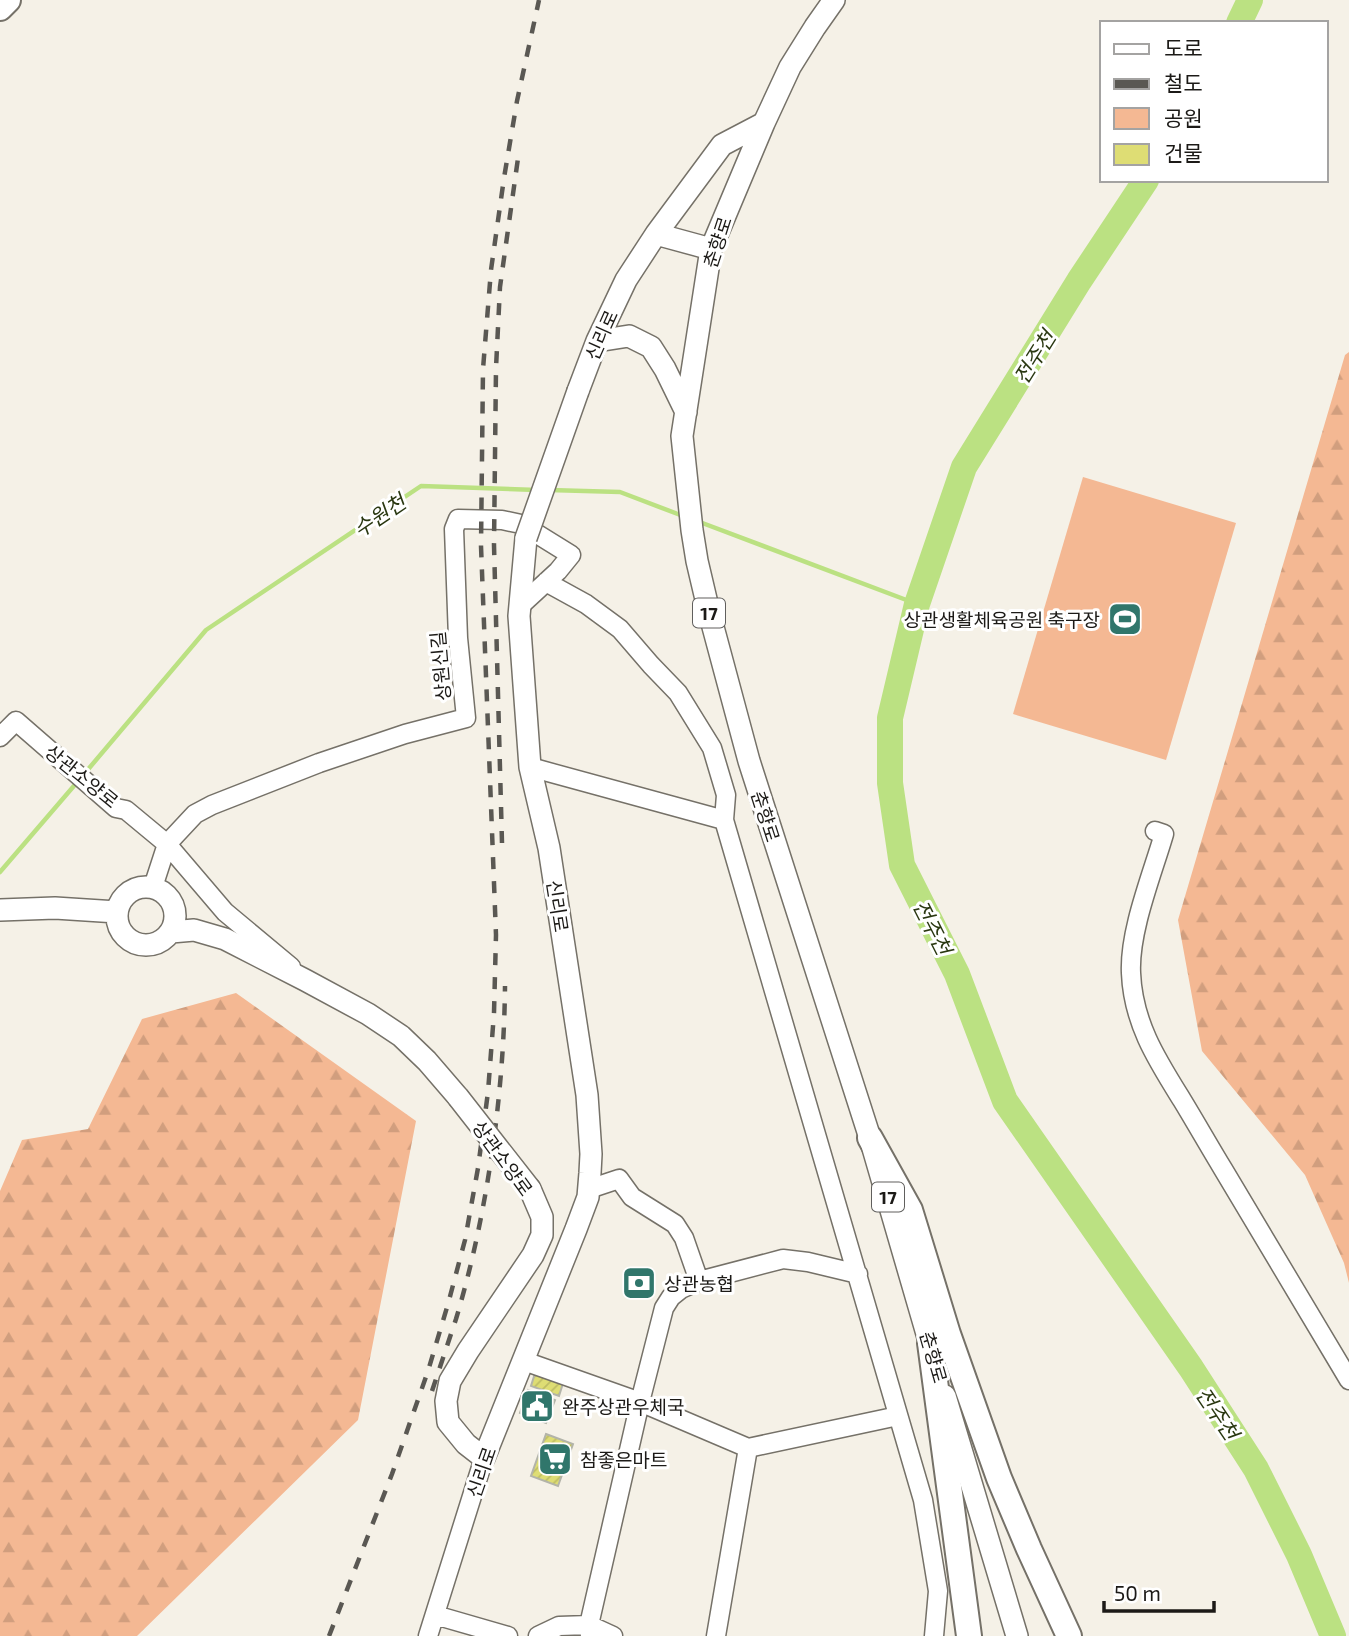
<svg xmlns="http://www.w3.org/2000/svg" width="1349" height="1636" font-family="'Exo 2','Noto Sans KR',sans-serif">
  <defs>
    <pattern id="forest-firs" width="22" height="20" patternUnits="userSpaceOnUse" patternTransform="scale(1.75)"><rect width="22" height="20" fill="#f4b893"/><path d="M5 1l3.5 6h-7zM16 11l3.5 6h-7z" fill="#d19e7e"/></pattern>
    <pattern id="building-hatch" width="6" height="6" patternUnits="userSpaceOnUse" patternTransform="scale(1.75)"><rect width="6" height="6" fill="#dedd74"/><path d="M-1 1l2-2M0 6l6-6M5 7l2-2" fill="none" stroke="#bebd64"/></pattern>
  </defs>
  <rect width="100%" height="100%" fill="#f5f1e7"/>
  <path fill="url(#forest-firs)" d="M1349,352V1283L1344,1263L1305,1175L1202,1051L1178,920L1345,355Z
    M236,993L416,1121L358,1420L137,1636H0V1191L22,1140L88,1129L142,1019Z"/>
  <path fill="#f4b893" d="M1083,477L1236,523L1166,760L1013,714Z"/>
  <g fill="none" stroke-linecap="round" stroke-linejoin="round">
    <path stroke="#bbe182" stroke-width="4.5" d="M549,490L620,492L683,516
      M697,521L917,604
      M85,773L206,630L421,486L537,490
      M0,872L79,780"/>
    <path stroke="#bbe182" stroke-width="26" d="M1239,23L1250,0
      M1146,180L1079,281L964,467L917,604L890,718V783L902,865L957,974L1005,1101L1191,1368L1256,1469L1299,1555L1333,1636"/>
  </g>
  <path fill="url(#building-hatch)" stroke="#b3b4a9" stroke-width="2" d="M536,1370L564,1380L559,1396L531,1386Z
    M528,1390L555,1400L546,1423L520,1413Z
    M546,1434L573,1444L558,1486L531,1476Z"/>
  <g fill="none" stroke-linecap="round" stroke-linejoin="round">
    <g stroke="#757168" stroke-width="21">
      <path id="minor" d="M546,582L586,604L620,629L651,665L678,693L712,748L726,795L724,820
        M0,737L16,721L116,808L126,810L167,844L153,887
        M530,767L724,820L923,1500L938,1591L934,1636
        M1155,831L1164,834C1152,875 1129,931 1131,973C1133,1023 1157,1060 1182,1100C1196,1123 1209,1146 1223,1169C1265,1239 1307,1309 1349,1380
        M291,967L225,912L167,844L195,814L212,805L319,763L405,734L466,718L458,638L454,529L458,519L502,520L521,524L571,555L558,571L520,606
        M589,1189L619,1179L632,1197L675,1224L684,1238L699,1281
        M524,1361L640,1402L748,1448L898,1416
        M435,1615L508,1636
        M428,1636L484,1458
        M538,1636L559,1626L589,1625L613,1636
        M590,1636L589,1625L640,1402L664,1308L671,1297L681,1289L699,1281L783,1259L808,1262L858,1274
        M716,1636L748,1448"/>
    </g>
    <g stroke="#757168" stroke-width="24">
      <path id="major" d="M834,0L815,27L790,67L764,123L711,249L682,436L692,530L697,561L709,612L749,761L870,1138L934,1358
        M656,234L722,145L764,123
        M597,341L629,336L651,347L665,369L686,412
        M578,391L597,341L626,280L656,234L711,249
        M526,538L519,616L530,767L549,848L587,1095L591,1154L590,1173L588,1197L576,1229L484,1458L466,1444L448,1422L446,1401L450,1381L468,1351L533,1255L542,1235V1217L530,1189
        M117 916a29 29 0 1 1 58 0a29 29 0 1 1-58 0Z
        M0,910L55,908L117,912
        M171,932L194,930L225,939L305,980L368,1014L401,1036L427,1061L458,1097
        M945,1396L1017,1636"/>
    </g>
    <g stroke="#757168" stroke-width="28">
      <path id="highway" d="M0,8L8,0
        M870,1138L910,1210L948,1334L999,1478L1029,1549L1069,1636
        M930,1343L969,1636"/>
    </g>
    <use href="#minor" stroke="#fff" stroke-width="18"/>
    <use href="#major" stroke="#fff" stroke-width="21"/>
    <use href="#highway" stroke="#fff" stroke-width="24"/>
    <path stroke="#5a5853" stroke-width="4.5" stroke-dasharray="12 12" stroke-linecap="butt" d="M502,843L494,545L496,368L500,287L519,151
      M432,1391C440,1367 448,1343 456,1319C487,1216 504,1094 505,986
      M329,1636L392,1474L428,1371L448,1304L465,1240L478,1168L488,1092L494,1013L496,935L481,546L483,369L491,270L504,178L517,101L539,0"/>
    <g stroke="#757168" stroke-width="24" stroke-linecap="butt">
      <path id="major-bridge" d="M526,538L578,391
        M458,1097L530,1189"/>
    </g>
    <use href="#major-bridge" stroke="#fff" stroke-width="21"/>
  </g>
  <defs>
    <g id="stadium-square" transform="scale(1.75)"><rect x="-9" y="-9" width="18" height="18" rx="4" fill="#30766b" stroke="#fff"/><path d="M0-5a6.5 5 0 1 0 0 10a6.5 5 0 1 0 0-10ZM-3.5-1.8h7v3.6h-7Z" fill="#fff"/></g>
    <g id="bank-square" transform="scale(1.75)"><rect x="-9" y="-9" width="18" height="18" rx="4" fill="#30766b" stroke="#fff"/><path d="M-6-4H6V4H-6ZM0-2.3a2.3 2.3 0 1 0 0 4.6a2.3 2.3 0 1 0 0-4.6Z" fill="#fff"/></g>
    <g id="civic-square" transform="scale(1.75)"><rect x="-9" y="-9" width="18" height="18" rx="4" fill="#30766b" stroke="#fff"/><path d="M-.6-6.5H3V-4.5H.6V-3L4-1V1h2V6H-6V1h2V-1L-.6-3ZM-1.2 2.5V6h2.4V2.5Z" fill="#fff"/></g>
    <g id="supermarket-square" transform="scale(1.75)"><rect x="-9" y="-9" width="18" height="18" rx="4" fill="#30766b" stroke="#fff"/><path d="M-6-5.5h2.5l.6 2H6L4.5 2H-2.5L-4.4-4H-6ZM-1.5 3.2a1.3 1.3 0 1 0 .1 0ZM3 3.2a1.3 1.3 0 1 0 .1 0Z" fill="#fff"/></g>
  </defs>
  <g fill-rule="evenodd">
    <use href="#stadium-square" x="1125" y="619"/>
    <use href="#bank-square" x="639" y="1283"/>
    <use href="#civic-square" x="537" y="1406"/>
    <use href="#supermarket-square" x="555" y="1459"/>
  </g>
  <g text-anchor="middle" dominant-baseline="central" stroke-width="6" stroke-linejoin="round" paint-order="stroke">
    <g fill="#fff" stroke="#605f5d" stroke-width="2">
      <rect x="693" y="598.5" width="32" height="29" rx="5"/>
      <rect x="872" y="1182.5" width="32" height="29" rx="5"/>
    </g>
    <g font-size="18" font-weight="bold" fill="#1c1a17">
      <text x="709" y="613">17</text>
      <text x="888" y="1197">17</text>
    </g>
    <g font-size="19" fill="#1c1a17" stroke="#fff">
      <text transform="translate(717 242) rotate(-72)">춘향로</text>
      <text transform="translate(601 335) rotate(-66)">신리로</text>
      <text transform="translate(440 666) rotate(-95)">상원신길</text>
      <text transform="translate(82 776) rotate(39)">상관소양로</text>
      <text transform="translate(766 816) rotate(72)">춘향로</text>
      <text transform="translate(558 906) rotate(81)">신리로</text>
      <text transform="translate(503 1158) rotate(54)">상관소양로</text>
      <text transform="translate(934 1357) rotate(74)">춘향로</text>
      <text transform="translate(481 1472) rotate(-71)">신리로</text>
    </g>
    <g font-size="19" fill="#1c1a17" stroke="#fff" text-anchor="start">
      <text x="1100" y="619" text-anchor="end">상관생활체육공원 축구장</text>
      <text x="664" y="1283">상관농협</text>
      <text x="562" y="1406">완주상관우체국</text>
      <text x="580" y="1459">참좋은마트</text>
    </g>
    <g font-size="21" font-style="italic" fill="#2a3811" stroke="#fff">
      <text transform="translate(1034 357) rotate(-58)">전주천</text>
      <text transform="translate(379 515) rotate(-34)">수원천</text>
      <text transform="translate(933 927) rotate(63)">전주천</text>
      <text transform="translate(1218 1413) rotate(56)">전주천</text>
    </g>
  </g>
  <rect x="1100" y="21" width="228" height="161" fill="#ffffff" stroke="#a4a3a2" stroke-width="2"/>
  <rect x="1114" y="44" width="35" height="10" fill="#ffffff" stroke="#a4a3a2" stroke-width="2"/>
  <text x="1164" y="56" font-size="21" fill="#1c1a17">도로</text>
  <rect x="1114" y="79" width="35" height="10" fill="#5a5853" stroke="#a4a3a2" stroke-width="2"/>
  <text x="1164" y="91" font-size="21" fill="#1c1a17">철도</text>
  <rect x="1114" y="108" width="35" height="21" fill="#f4b893" stroke="#a4a3a2" stroke-width="2"/>
  <text x="1164" y="126" font-size="21" fill="#1c1a17">공원</text>
  <rect x="1114" y="144" width="35" height="21" fill="#dedd74" stroke="#a4a3a2" stroke-width="2"/>
  <text x="1164" y="161" font-size="21" fill="#1c1a17">건물</text>
  <path d="M1104 1601v10h110v-10" fill="none" stroke="#1c1a17" stroke-width="3.5"/>
  <text x="1114" y="1601" font-size="21" fill="#1c1a17" stroke="#ffffff" stroke-width="5" paint-order="stroke">50 m</text>
</svg>
